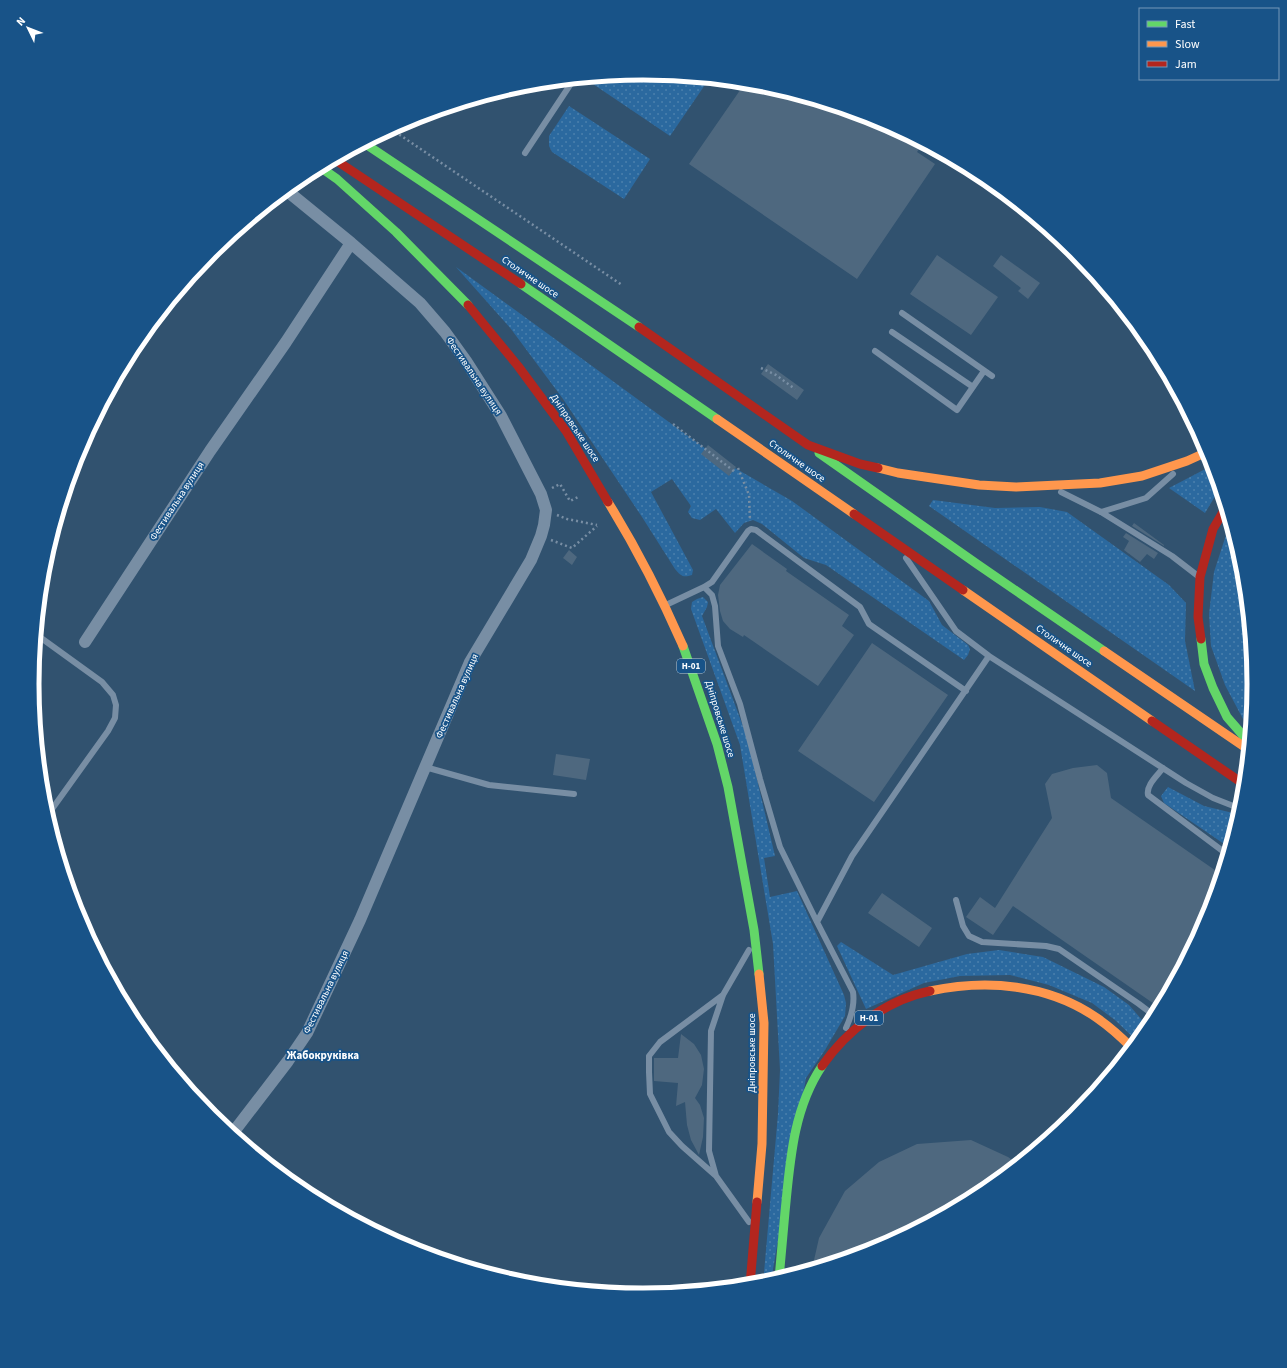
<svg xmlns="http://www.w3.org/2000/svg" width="1287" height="1368" font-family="'Source Sans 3',sans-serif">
  <defs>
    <pattern id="grass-dots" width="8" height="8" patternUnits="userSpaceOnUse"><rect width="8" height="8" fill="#2b699f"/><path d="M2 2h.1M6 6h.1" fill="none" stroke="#4b80ad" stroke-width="1.8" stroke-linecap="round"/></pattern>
  </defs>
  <rect width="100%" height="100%" fill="#31526f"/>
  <path fill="url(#grass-dots)" d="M644,73L709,79L670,136L590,82L593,78Z
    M569,106L650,159L624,199L552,152L549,146V136Z
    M456,267L721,460L792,501L929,601L942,625L968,645L970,649L968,655L964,660L826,565L804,558L762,524L753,520L744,523L735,533L716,509L700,520L692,518L688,512L691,506L672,479L651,492L693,570L692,575C683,578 681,576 675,569L642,517L563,399L511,329Z
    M1213,465L1220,488L1205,513L1169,488Z
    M933,500L995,508L1040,507L1067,512L1169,585L1186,603L1185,641L1195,691L929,506Z
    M1231,525L1243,565L1255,684L1251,726L1243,719L1225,685L1211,646L1209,614L1214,572L1226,535Z
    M703,597L708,602L707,607L702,616L747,737L775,856L764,858L770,897L797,891L844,995L846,1003L845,1016L825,1050L806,1078L771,1281L763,1284L778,1114L780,1070L773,944L740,745L691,609L692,602L697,599Z
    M1168,787L1204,806L1233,813L1239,817L1230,848L1164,803L1161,796Z
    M841,942L893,975L967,954L999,950L1043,957L1104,987L1129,1005L1149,1028L1137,1041L1115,1020L1092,1003L1049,985L1010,975L960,976L924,983L866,1009L837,946Z"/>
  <path fill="#4e687f" d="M745,83L760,84L771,92L774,88L878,119L923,143L917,152L935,164L857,279L689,164Z
    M937,255L998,297L971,335L910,294Z
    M1001,255L1040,283L1028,299L1018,291L1021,288L993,266Z
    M768,364L804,390L797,400L761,374Z
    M708,445L736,467L729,476L701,454Z
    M1134,523L1164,545V546L1132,526Z
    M1126,533L1158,553L1154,559L1147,554L1140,562L1124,550L1129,541L1123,537Z
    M752,544L787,569L786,571L849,615L842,626L854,635L818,686L744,635L743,637L730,629L723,621L720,611L718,595L720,585Z
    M569,550L577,557L572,565L563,558Z
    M872,643L948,695L874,802L798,751Z
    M556,754L590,759L586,780L553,775Z
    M1097,765L1107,773L1111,798L1222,875L1208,918L1160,1008L1013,906L993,935L966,917L980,897L995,908L1052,818L1045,784L1052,774L1073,768Z
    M882,893L932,928L919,947L868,913Z
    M681,1034L694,1044L701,1055L704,1069L702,1085L695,1098L700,1105L704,1118L703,1137L699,1155L691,1140L687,1125L685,1102L676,1106L678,1083L654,1081V1058H678Z
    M971,1140L1008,1157L1018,1164L983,1193L877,1249L812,1269L819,1238L845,1191L879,1162L917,1144Z"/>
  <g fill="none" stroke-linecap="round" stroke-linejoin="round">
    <path stroke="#788ea4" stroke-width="2.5" stroke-dasharray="2 3" stroke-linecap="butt" d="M391,129L622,285
      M761,368L776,375L795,389
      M673,424L735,472
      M738,468L749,495L750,521
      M552,488L560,484L570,501L580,496
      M557,515L567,519L597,525
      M551,540L572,548L597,526"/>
    <path stroke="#788ea4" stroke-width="6" d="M525,153L574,79
      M902,313L992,376
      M892,332L973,387
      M875,351L957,410L984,371
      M1061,492L1101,512L1172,556L1198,576
      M1101,512L1146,498L1173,474
      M906,558L956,631L989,656L1186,783L1213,798L1241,809
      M704,587L712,595L715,606L718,646L740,704L760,779L780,847L817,922
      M668,604L704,587L712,582L748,531L751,529L756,530L860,607L869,624L966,691
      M37,635L102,682L113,695L116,705L115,718L108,731L47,816
      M425,767L489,785L574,794
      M1163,768C1157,776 1146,785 1148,795L1228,855
      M956,900L963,926L969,936L982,942L1046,946L1059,949L1139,1004L1156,1017
      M749,950L723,995L711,1031L709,1151L716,1176L749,1222
      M846,1028C851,1017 855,1005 853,992L817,922L852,856L989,656
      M716,1176L682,1146L669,1132L650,1094L649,1072V1056L660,1042L723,995"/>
    <path stroke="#788ea4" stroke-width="12" d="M85,642L210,451L286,342L351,243
      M232,1134L288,1061L307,1033L360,920L470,662L531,560L541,536L544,525L546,510L541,494L501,416L466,361L445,332L420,303L351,243L286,190"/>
    <path stroke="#63d668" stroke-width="9" d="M364,143L639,327
      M320,167L337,179L396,232L468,305
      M521,284L717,419
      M819,453L977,564L1104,651
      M1201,639L1204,664L1213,688L1227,717L1247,740
      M683,646L717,744L728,787L754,930L759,974
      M779,1279C781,1257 783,1234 785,1212C790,1162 793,1109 822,1066"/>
    <path stroke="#ff974d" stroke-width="9" d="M717,419L854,514
      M878,468L898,473L979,485L1016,487L1100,483L1142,476L1187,461L1209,451
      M608,502C637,549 661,596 683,646
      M963,590L1152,721
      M1104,651L1249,750
      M930,991C987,979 1048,984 1097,1018C1110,1027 1121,1037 1132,1048
      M757,1202L762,1144L764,1023L759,974"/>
    <path stroke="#b3261e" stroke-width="9" d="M334,159L521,284
      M468,305L518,366L566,431L608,502
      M639,327L808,445L860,464L878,468
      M854,514L963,590
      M1201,639L1198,617L1200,577L1213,529L1226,507
      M1152,721L1245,785
      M822,1066C847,1030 886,1000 930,991
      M750,1285L757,1202"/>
  </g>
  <g text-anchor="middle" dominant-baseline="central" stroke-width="3.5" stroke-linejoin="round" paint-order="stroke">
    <g fill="#185388" stroke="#bacbdb" stroke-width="1">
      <rect x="677" y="659" width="28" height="14" rx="3"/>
      <rect x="855" y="1011" width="28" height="14" rx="3"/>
    </g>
    <g font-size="9" font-weight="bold" fill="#fff">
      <text x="691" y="666">Н-01</text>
      <text x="869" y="1018">Н-01</text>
    </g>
    <g font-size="10" fill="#fff" stroke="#185388">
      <text transform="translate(530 277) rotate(34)">Столичне шосе</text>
      <text transform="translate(474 376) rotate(56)">Фестивальна вулиця</text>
      <text transform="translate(575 428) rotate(56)">Дніпровське шосе</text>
      <text transform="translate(797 461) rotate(35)">Столичне шосе</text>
      <text transform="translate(177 501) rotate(-57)">Фестивальна вулиця</text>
      <text transform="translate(1064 646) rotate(35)">Столичне шосе</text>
      <text transform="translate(457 696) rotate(-66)">Фестивальна вулиця</text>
      <text transform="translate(720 719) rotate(73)">Дніпровське шосе</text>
      <text transform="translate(326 992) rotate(-64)">Фестивальна вулиця</text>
      <text transform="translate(752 1053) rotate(-90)">Дніпровське шосе</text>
    </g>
    <g font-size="11" font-weight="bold" fill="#fff" stroke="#185388">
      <text x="323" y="1055">Жабокруківка</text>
    </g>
  </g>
  <path d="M0 0H1287V1368H0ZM39 684a604 604 0 1 1 1208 0a604 604 0 1 1-1208 0Z" fill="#185388" fill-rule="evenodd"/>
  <path fill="none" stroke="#fff" stroke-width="5" d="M39 684a604 604 0 1 1 1208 0a604 604 0 1 1-1208 0Z"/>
  <rect x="1139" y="8" width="140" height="72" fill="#185388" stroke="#7498b8"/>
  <rect x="1147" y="21" width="20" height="6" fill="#63d668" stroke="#7498b8"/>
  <text x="1175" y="28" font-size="12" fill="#ffffff">Fast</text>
  <rect x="1147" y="41" width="20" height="6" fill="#ff974d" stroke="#7498b8"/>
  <text x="1175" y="48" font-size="12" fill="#ffffff">Slow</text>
  <rect x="1147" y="61" width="20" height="6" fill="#b3261e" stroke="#7498b8"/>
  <text x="1175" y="68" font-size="12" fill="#ffffff">Jam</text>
  <g transform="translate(28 28) rotate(313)" stroke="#185388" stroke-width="3" paint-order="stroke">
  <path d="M0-3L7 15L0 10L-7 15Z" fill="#ffffff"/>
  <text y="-6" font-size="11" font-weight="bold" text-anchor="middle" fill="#ffffff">N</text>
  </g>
</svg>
